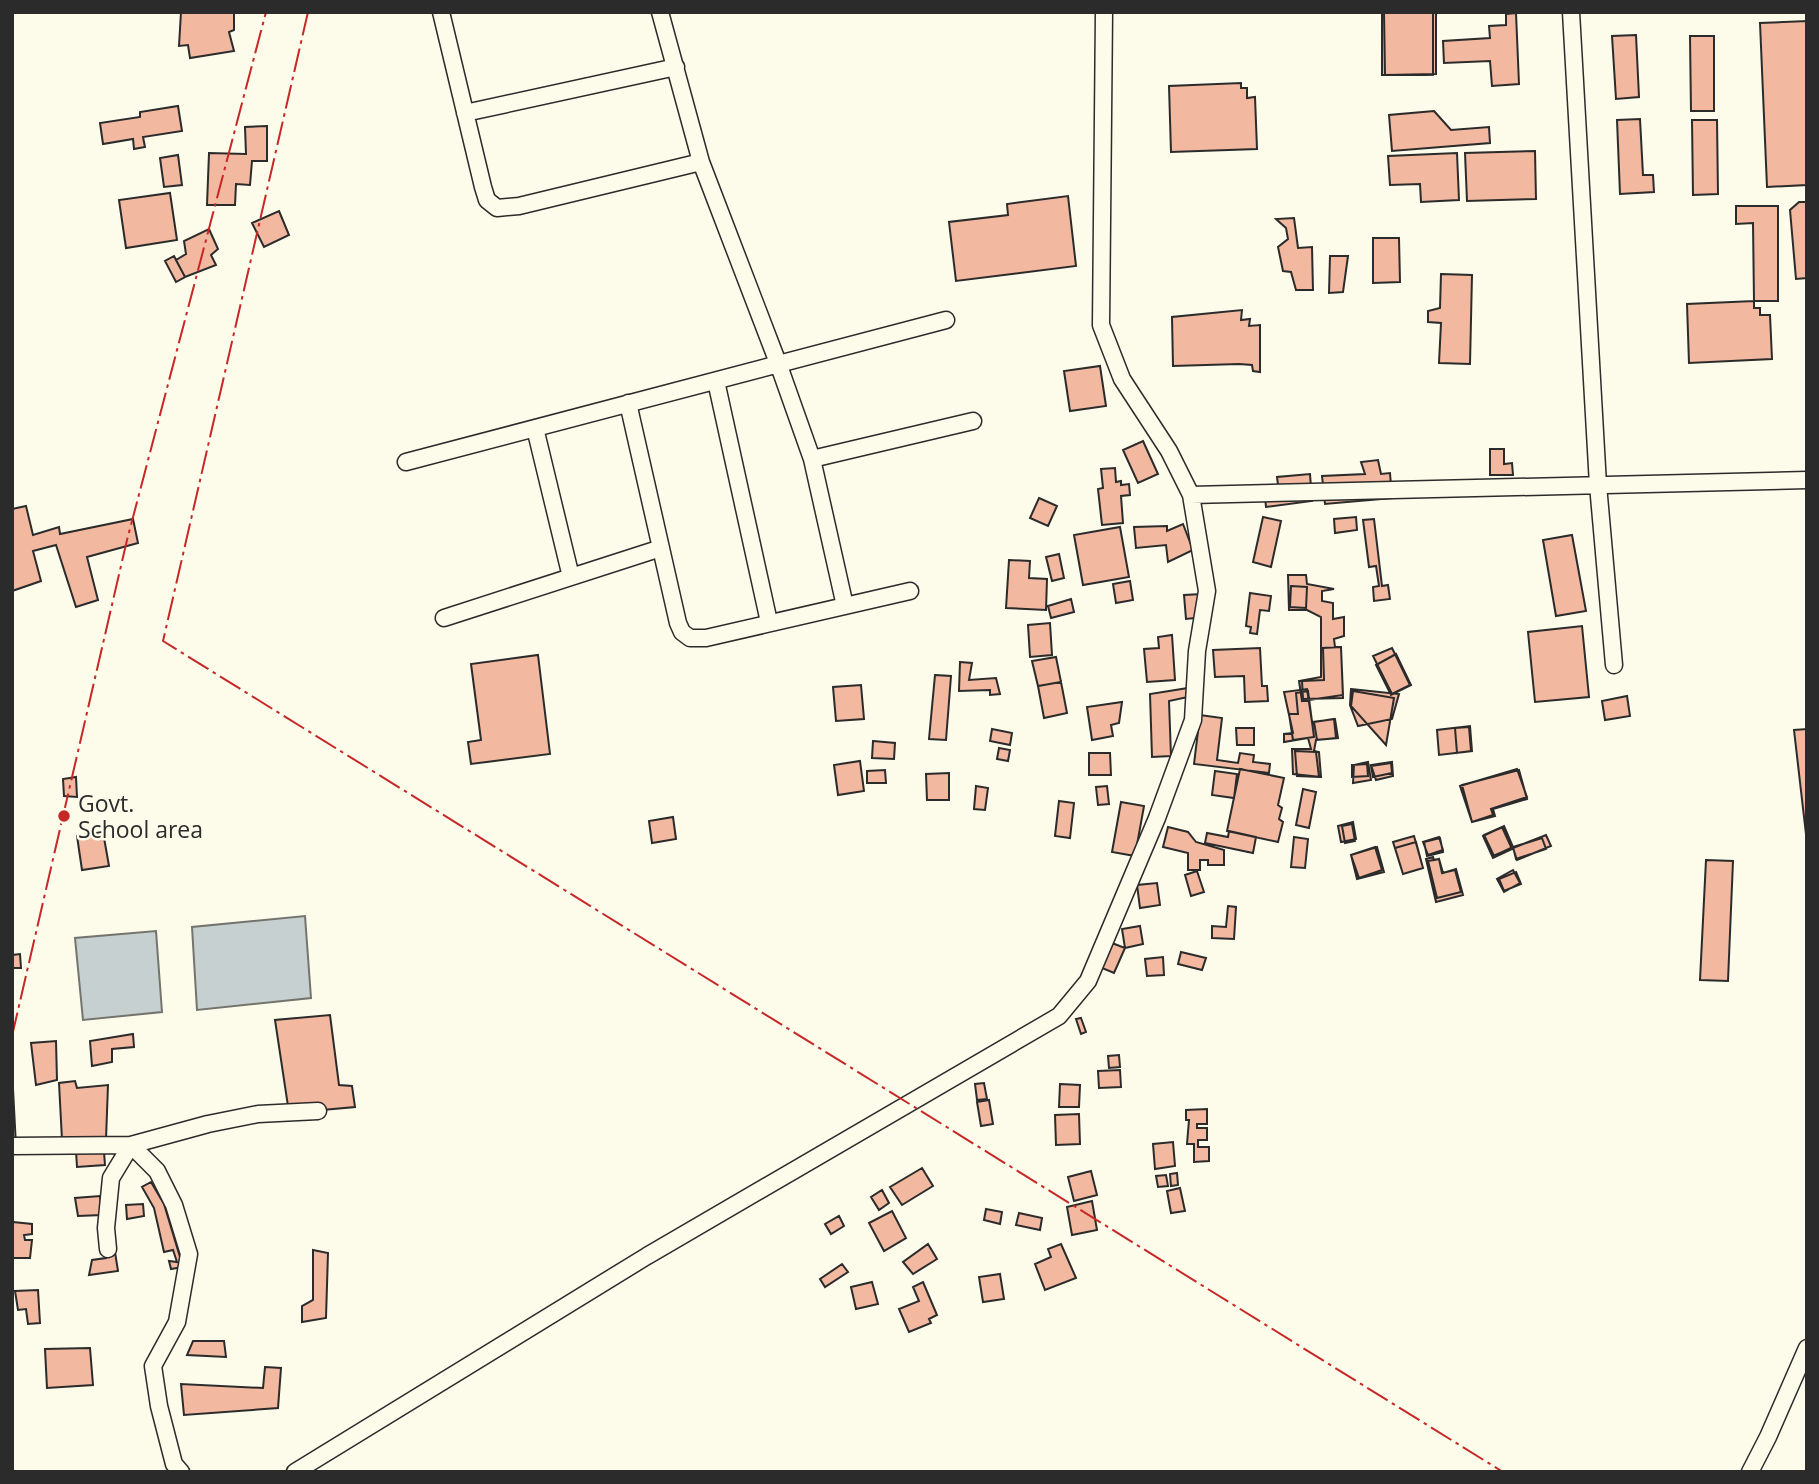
<svg xmlns="http://www.w3.org/2000/svg" width="1819" height="1484" font-family="'Open Sans',sans-serif">
  <rect width="100%" height="100%" fill="#fdfbea"/>
  <path fill="#c7d0d0" stroke="#74746e" stroke-width="2" d="M305,916L311,998L197,1010L192,927Z
    M156,931L162,1012L83,1020L75,938Z"/>
  <path fill="#f2b8a0" stroke="#2b2b2b" stroke-width="2" d="M181,12H234V30L229,32L234,51L190,58L188,45L179,46Z
    M1382,12H1433V75H1382Z
    M1384,12H1436V74L1385,75Z
    M1516,13L1519,84L1492,86L1490,61L1444,63L1443,41L1490,38L1489,26L1506,25V14Z
    M1807,21V185L1767,187L1760,23Z
    M1636,35L1639,97L1616,99L1612,36Z
    M1690,36H1714V111H1691Z
    M1241,83V88H1247V98L1255,97L1257,149L1171,152L1169,86Z
    M178,106L182,131L143,137L145,147L134,149L133,139L103,144L100,123L140,117V112Z
    M1434,111L1451,130L1489,127L1490,143L1392,151L1389,115Z
    M1640,119L1643,175H1653L1654,192L1620,194L1617,120Z
    M1692,120H1717L1718,194L1693,195Z
    M267,126V161H252L250,185L236,184L235,205H207L209,153L246,154L245,127Z
    M1535,151L1536,199L1467,201L1465,153Z
    M1457,153L1459,200L1421,202L1420,184L1390,185L1388,156Z
    M178,155L182,185L164,187L160,158Z
    M170,193L177,240L126,248L119,200Z
    M1068,196L1076,266L956,281L949,222L1008,215L1007,204Z
    M1799,202H1807V278L1796,279L1790,210Z
    M1736,206H1778V301H1754L1753,223L1736,224Z
    M279,211L289,235L264,247L252,223Z
    M1294,218L1298,248L1312,247L1313,290H1296L1291,272L1283,271L1278,247L1288,239L1286,228L1276,219Z
    M209,229L218,249L211,255L216,265L185,277L176,260L186,254L184,241Z
    M1373,238H1399L1400,282L1373,283Z
    M174,256L185,277L176,282L165,261Z
    M1330,256H1348L1343,292L1329,293Z
    M1441,274L1472,275L1470,364L1439,363L1441,323L1428,322V311L1440,308Z
    M1754,301V308H1760V315H1770L1772,359L1689,363L1687,304Z
    M1242,310L1241,320L1250,319L1249,326L1260,325V372L1253,371L1252,365L1239,364L1173,366L1172,317Z
    M1100,366L1106,406L1070,411L1064,371Z
    M1143,441L1158,474L1138,483L1123,450Z
    M1490,449H1504V464L1512,463L1513,475H1490Z
    M1378,460L1381,474L1390,473L1392,498L1325,504L1322,476L1365,474L1361,462Z
    M1115,468L1116,482L1121,481V485L1129,484L1130,495L1121,496L1123,523L1102,525L1098,489L1103,488L1101,469Z
    M1310,474L1312,501L1266,507L1264,487L1278,485L1277,477Z
    M1039,498L1057,506L1048,526L1030,518Z
    M26,506L33,535L59,527L60,534L133,519L138,543L87,557L98,600L76,607L56,545L33,551L41,581L12,591V509Z
    M1263,517L1281,521L1271,567L1253,562Z
    M1356,517L1357,530L1335,533L1334,519Z
    M1374,519L1382,586L1388,585L1390,599L1374,601L1373,587L1379,586L1376,566L1369,567L1363,520Z
    M1183,524L1193,550L1168,562L1166,545L1136,548L1134,527L1167,526V531Z
    M1120,527L1129,577L1083,585L1074,535Z
    M1572,535L1586,611L1556,616L1543,540Z
    M1059,554L1064,578L1052,581L1046,557Z
    M1009,560L1030,561L1029,578L1047,579L1046,610L1006,608Z
    M1288,575H1306L1307,584L1334,589L1322,591V601L1333,603V619L1344,617V636L1334,639L1335,647H1341L1343,695L1302,701L1299,681L1321,677V617L1307,610H1289Z
    M1130,581L1133,600L1116,603L1113,584Z
    M1291,586L1307,587L1306,608L1290,607Z
    M1250,593L1271,596L1269,611L1260,610L1257,634L1250,633L1251,627L1246,626Z
    M1202,594L1204,617L1186,619L1184,595Z
    M1071,599L1074,612L1051,618L1048,606Z
    M1050,623L1052,655L1030,657L1028,625Z
    M1582,626L1589,697L1535,702L1528,632Z
    M1172,635L1175,680L1147,682L1144,649L1159,648L1158,637Z
    M1341,647L1343,698L1303,699L1302,681L1324,680L1323,648Z
    M1260,648L1262,686H1267L1268,701L1245,702L1244,676L1215,677L1213,650Z
    M1392,648L1410,685L1392,694L1373,656Z
    M1396,654L1411,685L1391,695L1376,665Z
    M538,655L550,754L471,764L468,742L481,740L471,664Z
    M1056,657L1061,682L1038,686L1032,661Z
    M960,662L972,663L969,680L996,678L1000,694L990,695V690L959,691Z
    M935,675L951,676L946,740L929,739Z
    M1061,682L1067,713L1044,718L1038,686Z
    M861,685L864,719L836,721L833,687Z
    M1188,688V697L1169,701L1171,756L1152,757L1150,694Z
    M1307,689L1312,722L1335,719L1338,738L1316,740L1314,751L1319,752L1321,777L1293,774L1292,749H1311L1308,738L1284,742V734L1293,733L1284,692Z
    M1351,689L1399,694L1392,719L1358,726L1350,705Z
    M1308,691L1314,737L1293,740L1289,714H1298L1296,693Z
    M1353,691L1394,698L1386,745L1351,706Z
    M1627,696L1630,716L1605,720L1602,701Z
    M1122,702L1119,723L1111,725L1113,736L1092,740L1087,707Z
    M1200,715L1222,718L1217,760L1238,763L1240,753L1254,755L1253,762L1270,764L1269,773L1194,764Z
    M1334,719L1336,738L1317,740L1314,722Z
    M1470,726L1472,751L1439,755L1437,730Z
    M1469,727L1471,751L1457,753L1455,728Z
    M1236,728H1254V745H1237Z
    M992,729L1012,733L1010,745L990,741Z
    M1807,729V843L1794,730Z
    M873,741L895,743L894,759L872,758Z
    M999,748L1010,750L1008,761L997,759Z
    M1295,751L1316,752L1319,777L1297,776Z
    M1089,753H1110L1111,775H1089Z
    M860,761L864,791L838,795L834,765Z
    M1368,762L1371,780L1353,783L1354,765Z
    M1392,762L1393,776L1376,780L1371,765Z
    M1391,763L1392,773L1373,777L1371,766Z
    M1367,764L1368,776L1352,777V765Z
    M1240,769L1284,778L1278,805L1282,808L1279,819L1283,822L1278,842L1227,831Z
    M1517,769L1527,797L1491,809L1493,815L1472,822L1460,786Z
    M885,770L886,783H867V771Z
    M1519,770L1527,799L1493,809L1495,816L1472,822L1462,785Z
    M1215,771L1237,774L1234,798L1212,795Z
    M949,773V800H927L926,774Z
    M76,777L77,797L64,796L63,779Z
    M976,786L988,788L985,810L974,809Z
    M1107,786L1109,804L1098,805L1096,787Z
    M1303,789L1316,792L1309,828L1296,825Z
    M1059,801L1074,803L1070,838L1055,836Z
    M1121,802L1144,806L1135,856L1112,852Z
    M673,817L676,839L652,843L649,821Z
    M1353,822L1356,839L1341,842L1338,826Z
    M1352,824L1355,841L1345,843L1342,826Z
    M1504,826L1513,847L1494,856L1484,835Z
    M1168,827L1188,832L1196,842L1224,850V865H1208V860H1200V870H1188V853L1163,847Z
    M1502,827L1512,849L1493,858L1483,836Z
    M1503,827L1512,848L1493,856L1484,835Z
    M1229,831L1256,837L1253,853L1205,843L1207,833L1228,837Z
    M103,832L109,866L82,870L77,836Z
    M1546,835L1551,846L1517,860L1513,848Z
    M1414,836L1423,868L1403,874L1393,842Z
    M1294,837L1308,839L1305,868L1291,867Z
    M1439,837L1443,850L1428,855L1423,842Z
    M1440,838L1443,852L1427,856L1424,842Z
    M1542,838L1546,849L1516,859L1513,847Z
    M1416,842L1423,868L1403,874L1395,848Z
    M1375,847L1382,870L1359,878L1351,855Z
    M1377,847L1384,872L1357,879L1351,855Z
    M1433,857L1434,860L1439,859L1443,873L1456,869L1463,895L1436,902L1426,859Z
    M1439,859L1442,873L1455,870L1461,892L1437,898L1428,861Z
    M1706,860L1733,861L1728,981L1700,980Z
    M1513,870L1520,883L1504,892L1497,879Z
    M1197,871L1204,892L1191,896L1185,875Z
    M1516,872L1521,884L1504,891L1499,879Z
    M1157,883L1160,905L1140,908L1137,885Z
    M1228,906L1236,907L1234,939L1212,938V926L1226,927Z
    M1140,926L1143,944L1125,948L1122,929Z
    M1112,943L1125,948L1114,973L1102,968Z
    M1181,952L1206,958L1202,970L1178,964Z
    M20,954L21,968H12V955Z
    M1163,957L1164,975L1147,976L1145,959Z
    M330,1015L339,1085L352,1086L355,1107L289,1113L275,1020Z
    M1081,1018L1086,1032L1081,1034L1076,1019Z
    M133,1034L134,1047L112,1049V1062L92,1066L90,1041Z
    M56,1041L57,1080L36,1085L31,1043Z
    M1119,1055L1120,1067L1109,1068L1108,1056Z
    M1120,1070L1121,1087L1099,1088L1098,1071Z
    M75,1081L77,1088L108,1085L106,1139L62,1140L59,1083Z
    M984,1083L987,1099L977,1100L975,1084Z
    M1060,1084L1080,1085L1079,1107H1059Z
    M13,1089L16,1146H12V1090Z
    M989,1100L993,1124L981,1126L977,1102Z
    M1207,1109V1124H1197V1128H1207V1140H1198V1147H1209V1161L1194,1162V1144H1187L1189,1120H1186V1110Z
    M1079,1114L1080,1144L1056,1145L1055,1115Z
    M1173,1142L1175,1166L1155,1169L1153,1144Z
    M76,1151L104,1152L105,1165L77,1167Z
    M922,1168L933,1186L902,1205L890,1187Z
    M1091,1171L1097,1195L1074,1201L1068,1177Z
    M1177,1173L1178,1185L1171,1186L1170,1174Z
    M1166,1175L1168,1186L1158,1187L1156,1176Z
    M151,1182L164,1204L183,1267L171,1269L169,1261L177,1262L173,1250L164,1252L154,1208L142,1187Z
    M1180,1188L1185,1211L1171,1213L1167,1191Z
    M882,1190L889,1203L879,1210L871,1197Z
    M100,1196L102,1215L78,1216L75,1198Z
    M1092,1201L1097,1230L1072,1235L1067,1207Z
    M143,1204L144,1216L127,1219L126,1205Z
    M986,1209L1002,1212L1000,1224L984,1220Z
    M892,1211L906,1238L884,1251L869,1223Z
    M1019,1213L1042,1218L1040,1230L1016,1225Z
    M839,1216L844,1226L831,1234L825,1224Z
    M13,1222L32,1224V1234L24,1235L25,1240H32L30,1258H12Z
    M928,1244L937,1259L913,1274L903,1262Z
    M1061,1244L1076,1278L1045,1290L1035,1264L1051,1257L1048,1249Z
    M108,1249L115,1252L118,1271L89,1275L92,1260L106,1258Z
    M313,1250L328,1253L326,1318L302,1322V1306L313,1300Z
    M842,1264L848,1272L825,1287L820,1279Z
    M1000,1274L1004,1299L983,1302L979,1277Z
    M872,1282L878,1304L856,1309L851,1287Z
    M923,1282L937,1315L929,1319L931,1323L909,1332L899,1309L919,1301L913,1287Z
    M38,1290L40,1323L28,1324L26,1309L18,1310L15,1291Z
    M193,1341H224L226,1357L187,1355Z
    M90,1348L93,1385L47,1388L45,1349Z
    M265,1367L281,1368L278,1408L184,1415L181,1384L263,1388Z"/>
  <g fill="none" stroke-linecap="round" stroke-linejoin="round">
    <g stroke="#2b2b2b" stroke-width="19">
      <path id="minor" d="M441,12L483,187L487,200L497,208L519,206L701,162
        M660,12L701,162L778,363L812,459L845,606
        M1571,12L1598,485L1614,665
        M465,113L676,67
        M716,381L769,622
        M628,403L678,623L682,632L690,638H706L910,591
        M535,428L571,577
        M812,459L973,421
        M406,462L946,320
        M1191,495L1807,480
        M444,618L661,548
        M12,1146L131,1145L157,1171L174,1205L189,1254L177,1322L153,1366L159,1406L174,1464L181,1472
        M108,1249L106,1228L111,1178L131,1145L208,1124L258,1114L318,1111
        M295,1472L647,1256L1059,1016L1088,981L1157,818L1193,720L1197,651L1207,591L1191,495L1169,451L1122,379L1101,325L1104,12
        M1750,1472L1768,1437L1807,1348"/>
    </g>
    <use href="#minor" stroke="#fdfbea" stroke-width="16"/>
    <path stroke="#c62828" stroke-width="2" stroke-dasharray="24 5 3.5 5" stroke-linecap="butt" d="M308,12L163,641L1503,1472
      M12,1036L127,540L266,12"/>
  </g>
  <circle fill="#c62828" stroke="#fdfbea" stroke-width="2.5" cx="64" cy="816" r="7"/>
  <g text-anchor="middle" dominant-baseline="central" stroke-width="5" stroke-linejoin="round" paint-order="stroke">
    <g font-size="23" fill="#2b2b2b" stroke="#fdfbea" text-anchor="start">
      <text x="78" y="803">Govt.<tspan x="78" dy="26">School area</tspan></text>
    </g>
  </g>
  <rect width="1819" height="1484" fill="none" stroke="#2b2b2b" stroke-width="28"/>
</svg>
